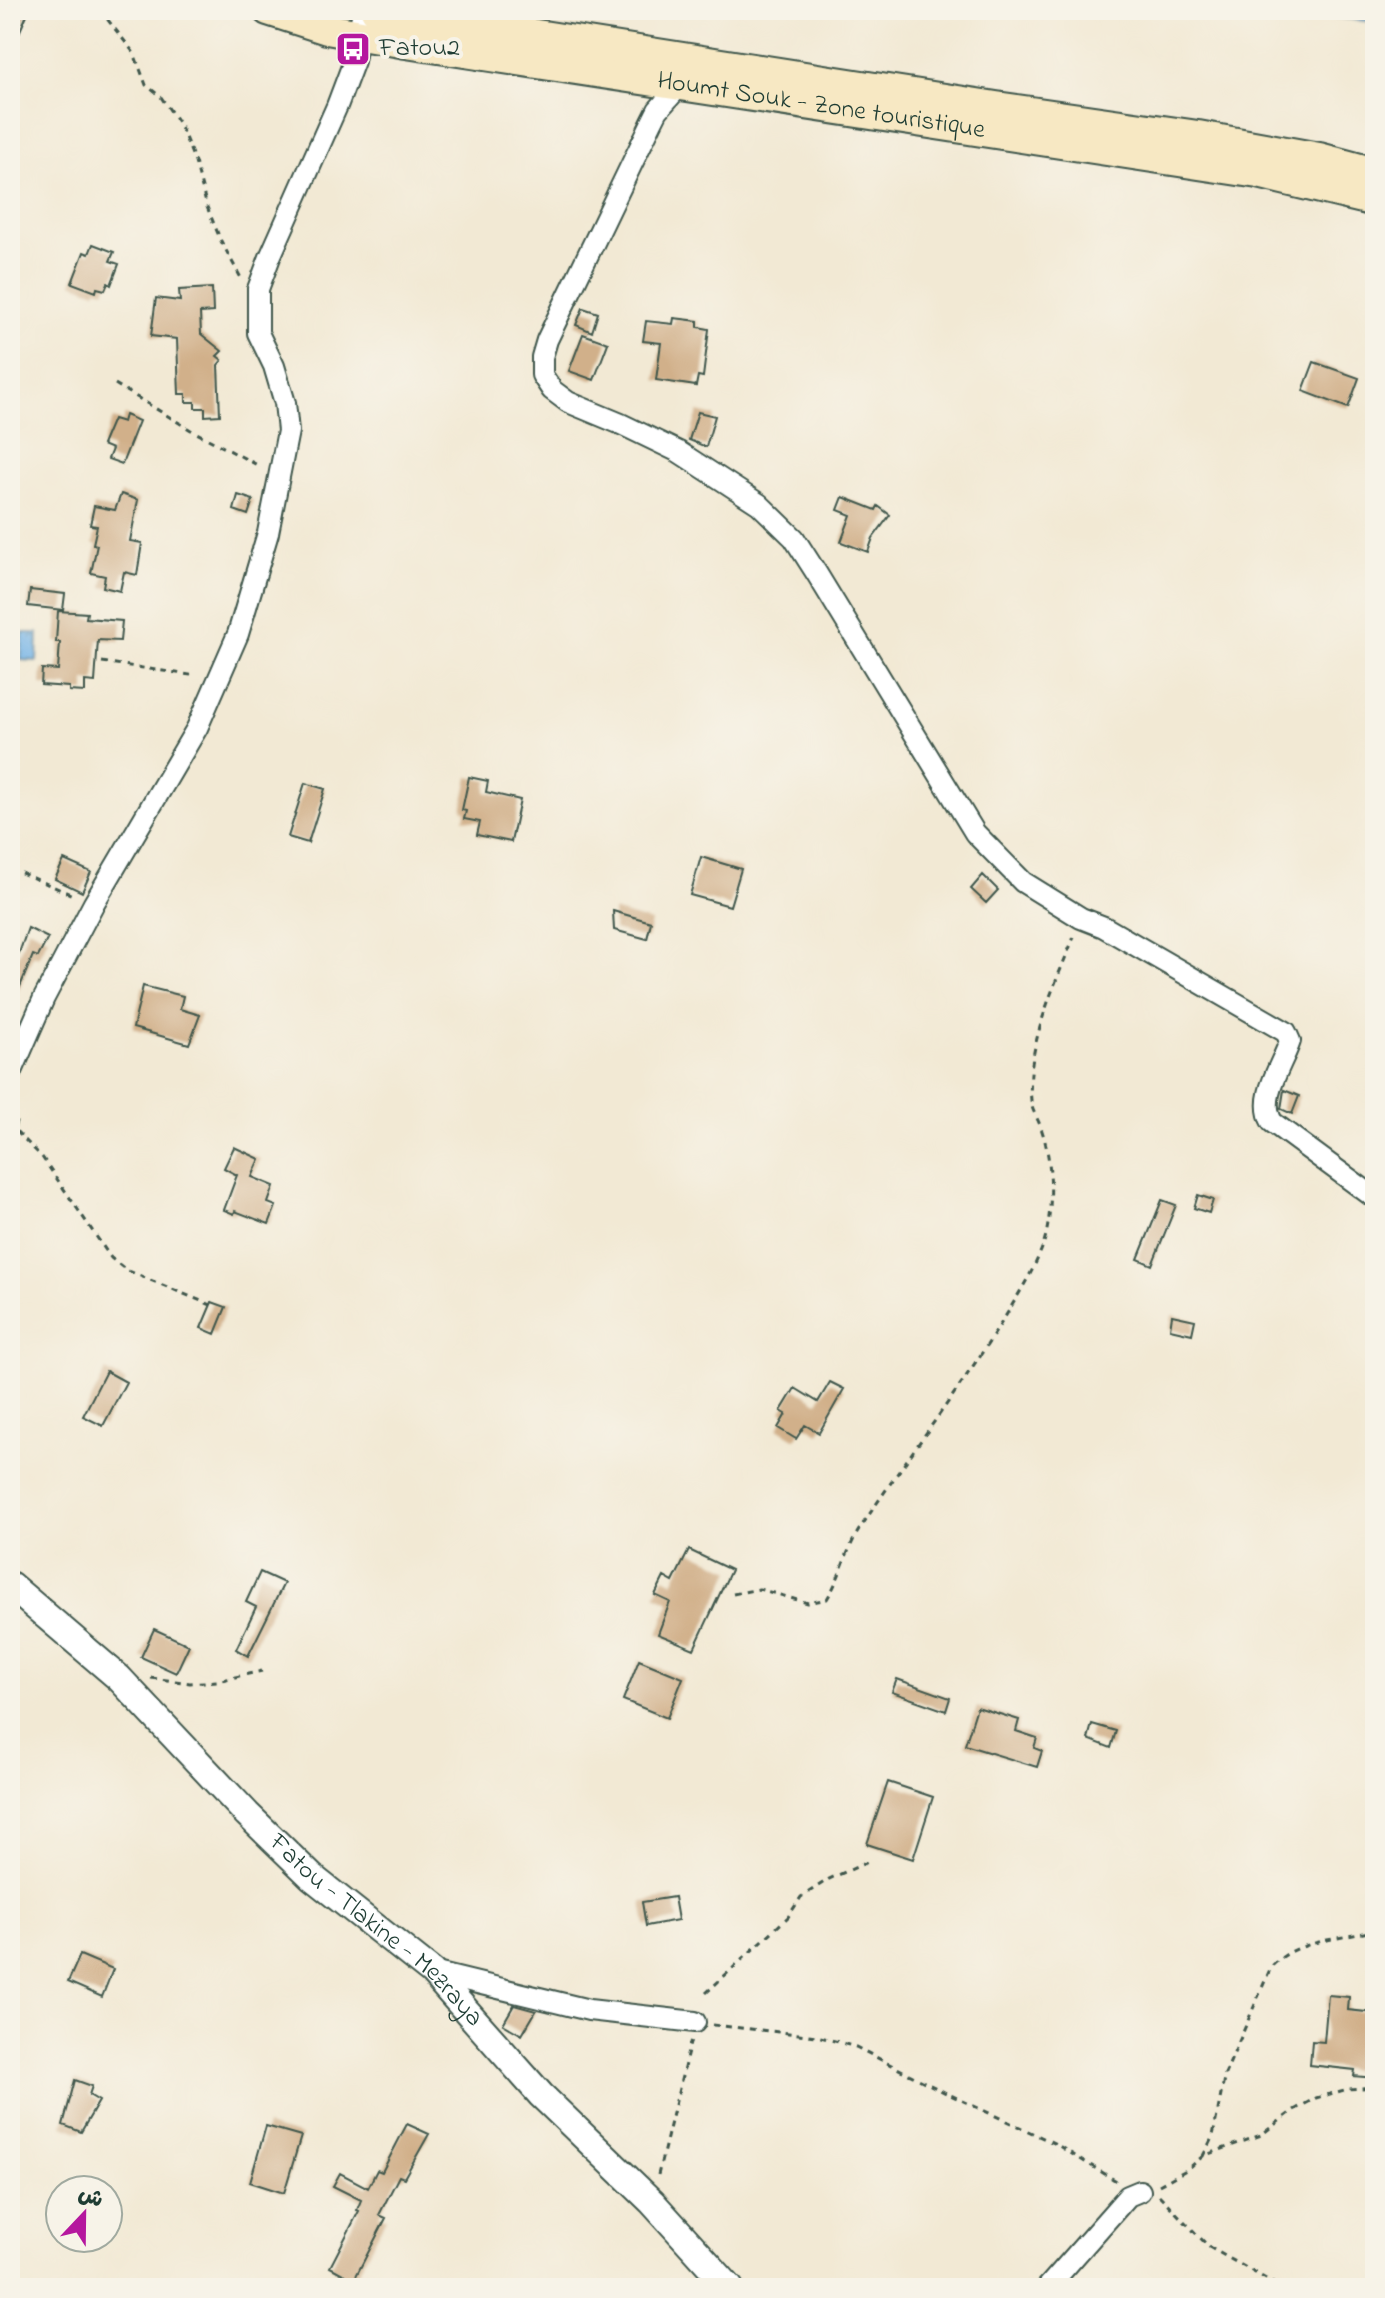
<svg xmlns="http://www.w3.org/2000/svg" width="1385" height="2298" font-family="'Indie Flower','Playpen Sans Arabic',sans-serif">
  <defs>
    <pattern id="water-ripples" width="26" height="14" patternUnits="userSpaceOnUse" patternTransform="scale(2)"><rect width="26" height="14" fill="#73b3e7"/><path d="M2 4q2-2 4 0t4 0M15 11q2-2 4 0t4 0" fill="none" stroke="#5e93bc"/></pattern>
  </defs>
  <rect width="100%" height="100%" fill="#f7f3e8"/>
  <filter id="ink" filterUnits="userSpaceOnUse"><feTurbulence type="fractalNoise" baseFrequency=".0125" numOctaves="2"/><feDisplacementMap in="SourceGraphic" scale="16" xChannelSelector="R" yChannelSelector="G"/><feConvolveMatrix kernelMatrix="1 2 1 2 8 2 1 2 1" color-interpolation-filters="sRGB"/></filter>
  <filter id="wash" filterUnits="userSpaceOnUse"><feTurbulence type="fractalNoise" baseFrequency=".006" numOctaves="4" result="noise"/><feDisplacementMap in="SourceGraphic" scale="32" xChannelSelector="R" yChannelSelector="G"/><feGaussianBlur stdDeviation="1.8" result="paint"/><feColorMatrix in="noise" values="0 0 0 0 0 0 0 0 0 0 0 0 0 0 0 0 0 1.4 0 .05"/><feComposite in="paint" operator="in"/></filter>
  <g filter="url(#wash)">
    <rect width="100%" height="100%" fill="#f2e9d4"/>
    <path fill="url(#water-ripples)" stroke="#49788e" stroke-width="2" d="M1277,10H1375V22L1279,11Z
      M23,633H38L37,661L21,660Z"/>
    <g id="blocks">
      <path fill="#d1b08a" d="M10,10H29L10,54Z
        M93,244L114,252L110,261L119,264L111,285L108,283L105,290L97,288L96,292L72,283L84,252L89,254Z
        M212,288L213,312L200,313L201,334L222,351L217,356L222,360L218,365L220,415L205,416V408H195V402H186V394H179L177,339L151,336L156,298L180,301L179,290Z
        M583,308L598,313L592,332L576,325Z
        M674,318L698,321V327L709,329L703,377L698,376L696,386L656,380L661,343L643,341L646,321L673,324Z
        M583,334L608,343L594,380L569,371Z
        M1314,362L1359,378L1348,408L1303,391Z
        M698,412L715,416L706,447L689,440Z
        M125,415L139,421L122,464L108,459L112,449L102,445L113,419L123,422Z
        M121,494L138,500L130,541L142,543L137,575L124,572L120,591L103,587L105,576L91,573L97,545L93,544L97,526L90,525L94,506L115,510Z
        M238,495L253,500L248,515L234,510Z
        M843,497L876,510L878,506L890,515L873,538L868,552L841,542L851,515L838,510Z
        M30,590L65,594L63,610L28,606Z
        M58,611L87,613L86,618L122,621L120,641L98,640L95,682L85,681V692L69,691V687L41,685L42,669L58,670L60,642H56Z
        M469,777L488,781L486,792L520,800L511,842L477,835L480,822L464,819L466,811L462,810Z
        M305,783L325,789L308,843L288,837Z
        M701,857L741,869L730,906L690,895Z
        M64,860L91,872L82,892L55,879Z
        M983,875L998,890L986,903L971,889Z
        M613,911L651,922L647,939L614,930Z
        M28,928L48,938L38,957L33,955L10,1011V966L14,967Z
        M143,986L183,996L180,1009L200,1015L189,1044L133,1028Z
        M1284,1090L1299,1096L1292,1114L1281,1109Z
        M234,1147L260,1159L252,1177L274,1186L268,1203L276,1206L269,1224L235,1211L234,1214L224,1210L237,1175L224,1168Z
        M1198,1195L1213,1200L1209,1213L1194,1208Z
        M1162,1200L1176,1205L1152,1265L1138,1259Z
        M212,1302L226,1307L215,1334L201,1328Z
        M1172,1315L1195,1320L1192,1334L1170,1329Z
        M106,1371L126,1382L103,1426L83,1416Z
        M830,1382L844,1389L819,1433L805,1425L796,1439L778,1428L786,1414L781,1411L795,1388L818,1402Z
        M689,1550L731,1570L694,1649L658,1634L670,1602L655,1595L664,1577L673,1582Z
        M260,1572L284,1583L248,1656L236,1649L256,1607L246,1602Z
        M154,1629L189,1645L176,1673L141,1657Z
        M639,1660L683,1678L667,1718L623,1700Z
        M897,1679L950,1698L946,1711L892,1692Z
        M977,1707L1019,1720L1016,1731L1037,1738L1034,1748L1042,1751L1037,1767L965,1745Z
        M1092,1724L1116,1731L1111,1748L1088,1739Z
        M888,1782L933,1797L913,1859L867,1844Z
        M674,1897L678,1920L646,1926L642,1902Z
        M80,1955L113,1969L102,1997L68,1982Z
        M1328,1995L1349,1997L1348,2010L1375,2013V2078L1354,2076L1355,2070L1310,2065L1312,2041L1324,2042Z
        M514,2005L536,2011L522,2035L503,2024Z
        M75,2080L92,2086L89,2095L99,2101L81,2132L63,2125Z
        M407,2124L429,2134L404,2178L399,2176L379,2215L386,2218L354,2280L330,2267L359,2211L357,2210L361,2200L333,2186L340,2173L368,2188L377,2170L382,2172Z
        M266,2126L301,2136L284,2193L250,2182Z"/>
    </g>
  </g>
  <g filter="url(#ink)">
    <use href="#blocks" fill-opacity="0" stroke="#3f574c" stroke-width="2"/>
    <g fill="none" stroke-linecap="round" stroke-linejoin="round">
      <g stroke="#3f574c" stroke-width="24">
        <path id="minor" d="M682,83L658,110L652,122L547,340L542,357V375L552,390L568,402L621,424L679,452L759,504L794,538L817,574L975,833L1023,882L1081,918L1104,927L1286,1032L1290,1041C1282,1066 1258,1097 1272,1122L1375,1198
          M10,1076L44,998L94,903L197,728L238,634L268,533L288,431L285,403L274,366L258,333V289L270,257L337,106L354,61L363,10
          M432,1972L589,2010L695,2022
          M1047,2288L1128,2196L1140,2191"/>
      </g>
      <g stroke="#3f574c" stroke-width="30">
        <g id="tertiary">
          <path id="s1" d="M10,1585L119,1678L247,1814L312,1877L432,1972L541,2095L652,2202L730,2288"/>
        </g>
      </g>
      <g stroke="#3f574c" stroke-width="34">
        <g id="secondary">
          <path id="s2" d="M268,10L327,29L406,43L1258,173L1375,201"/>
          <path d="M376,10L996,107L1198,136L1319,158L1375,173"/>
        </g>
      </g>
      <path stroke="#3f574c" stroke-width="3" stroke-dasharray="6 6" stroke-linecap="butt" d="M100,10L134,53L146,85L161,97L180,125L195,162L207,207L221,241L241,278
        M115,384L191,430L261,467
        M102,662L197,676
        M10,868L75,896
        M10,1113L17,1117L14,1129L42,1157L111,1258L126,1270L211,1305
        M733,1594L759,1589L808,1603L827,1599C841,1577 846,1549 861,1527C908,1455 963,1386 1008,1312C1022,1288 1042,1258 1047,1230C1053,1198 1052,1159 1041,1128C1038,1118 1031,1110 1031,1100C1026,1046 1054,986 1074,937
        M151,1678L190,1683L217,1681L262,1671
        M706,1993L788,1917L801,1897L829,1879L868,1862
        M713,2025L817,2036L856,2047L946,2093L1054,2143L1118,2182
        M1203,2156L1213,2136L1225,2074L1271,1967C1296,1939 1341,1940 1375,1930
        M658,2175L691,2039
        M1159,2185L1188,2169L1203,2156L1261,2135L1294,2110L1316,2098L1348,2089L1375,2087
        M1159,2195L1209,2247L1282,2288"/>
      <use href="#minor" stroke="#fff" stroke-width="20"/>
      <use href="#tertiary" stroke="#fff" stroke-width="26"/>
      <use href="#secondary" stroke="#f7e8c3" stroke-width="30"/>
    </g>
  </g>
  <defs>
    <g id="bus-square" transform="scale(1.8)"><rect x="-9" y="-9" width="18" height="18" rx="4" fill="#b5179e" stroke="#f7f3e8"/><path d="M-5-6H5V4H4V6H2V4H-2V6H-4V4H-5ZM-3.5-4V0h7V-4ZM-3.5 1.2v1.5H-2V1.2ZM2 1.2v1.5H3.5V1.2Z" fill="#fff"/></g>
  </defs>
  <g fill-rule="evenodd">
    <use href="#bus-square" x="353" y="49"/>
  </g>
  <g text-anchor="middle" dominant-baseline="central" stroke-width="8" stroke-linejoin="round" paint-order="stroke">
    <g font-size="26" fill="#1f3d34" stroke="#f7f3e8" text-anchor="start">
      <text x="379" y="49">Fatou2</text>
    </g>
    <g font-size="26" fill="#1f3d34" stroke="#f7f3e8">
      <text stroke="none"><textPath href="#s2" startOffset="562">Houmt Souk - Zone touristique</textPath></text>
      <text stroke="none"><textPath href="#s1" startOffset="504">Fatou - Tlakine - Mezraya</textPath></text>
    </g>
  </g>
  <rect width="1385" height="2298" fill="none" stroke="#f7f3e8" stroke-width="40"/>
  <g transform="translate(84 2214) rotate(22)"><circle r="38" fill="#f7f3e8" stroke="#a1aaa0" stroke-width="2"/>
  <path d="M0-6L14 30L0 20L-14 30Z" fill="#b5179e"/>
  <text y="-12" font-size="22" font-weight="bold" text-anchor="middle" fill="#1f3d34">ش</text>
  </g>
</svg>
